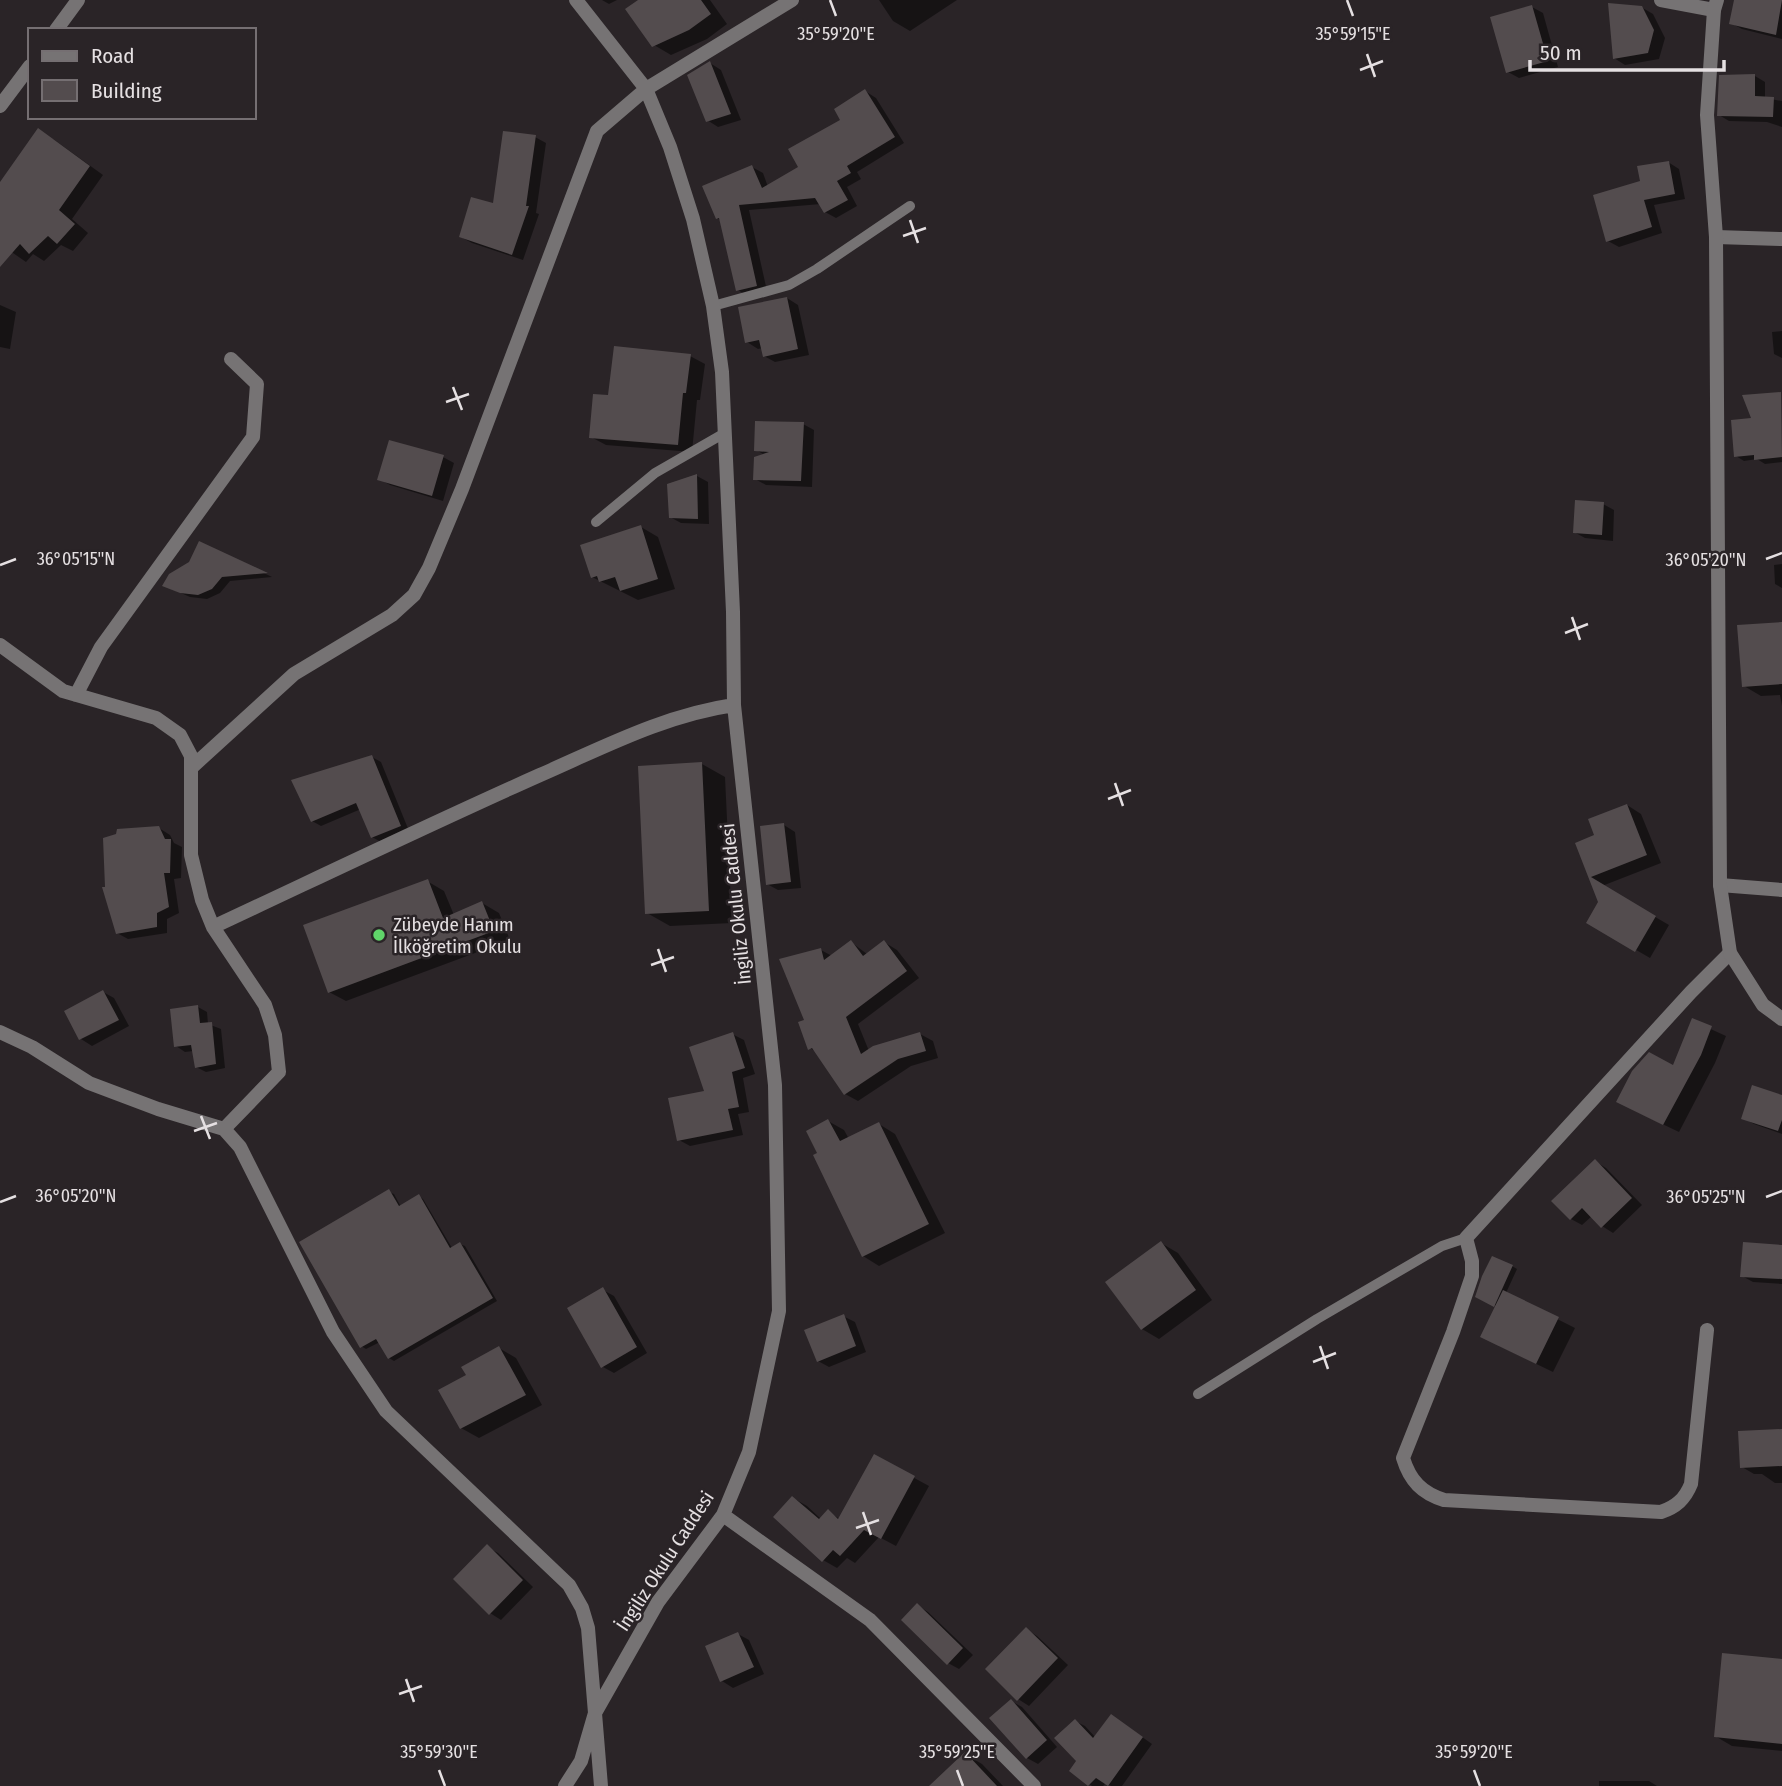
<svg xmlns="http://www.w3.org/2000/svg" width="1782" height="1786" font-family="'Fira Sans Condensed',sans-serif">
  <rect width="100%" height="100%" fill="#2a2427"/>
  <path fill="#0007" d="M602,0H617L609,4Z
    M641,0H710L727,24L707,39L671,55L654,45Z
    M879,0H957L910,31L893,21Z
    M1736,0H1782V39L1742,29L1731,23Z
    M1532,7L1543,13L1558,67L1519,78L1508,72Z
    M1641,7L1653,14L1665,38L1659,59L1625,65L1614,58Z
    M710,63L721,70L741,120L718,127L707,120Z
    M1755,76L1765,82V98L1782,101V127L1767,122L1729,121L1719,115Z
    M865,91L876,98L904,143L857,172L861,179L847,187L857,206L836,218L825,212L821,204L749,210L767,291L749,297L738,290L722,221L717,218L752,167L763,173L768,187L800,168Z
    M535,137L546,143L536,213L539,214L523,260L472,243L461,237L494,206Z
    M53,139L103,175L72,219L88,233L73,251L61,245L44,261L33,254L26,262L0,244V185Z
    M1668,162L1679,169L1685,199L1654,205L1662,233L1619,247L1608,241L1642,182Z
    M787,298L798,305L809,355L775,362L764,356L762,348L758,349L747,342Z
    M0,305L16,312L10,349L0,347Z
    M1782,331V358L1774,354L1772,332Z
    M690,356L705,364L700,400H697L692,452L606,445L591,437L610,397Z
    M1780,394L1782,462L1765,464L1757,459L1744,461L1736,456L1753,420Z
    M803,424L814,430L812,487L766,485L755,479L765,455L756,450Z
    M443,457L454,463L443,501L390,485L379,479Z
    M697,476L708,482L709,524L681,523L670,517L668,485Z
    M1603,504L1614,510L1613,541L1585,538L1574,532Z
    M641,527L658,537L675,589L638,600L592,577Z
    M200,543L268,575L272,577L230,581L220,593L207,599L190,597L165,586L191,564Z
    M1782,564V588L1775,584L1774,565Z
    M1782,624V706L1780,695L1761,696L1744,686Z
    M372,757L381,762L409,831L381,842L372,837L361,809L321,826L312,821Z
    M702,764L725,777L732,923L670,926L647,913Z
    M1627,805L1641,814L1661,863L1602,886L1669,925L1650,958L1588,922L1600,902L1577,844L1597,836Z
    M784,825L795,832L801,888L778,890L767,884Z
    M159,828L170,835L174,843L182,847L181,878L174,879L179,913L167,919V933L128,939L117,933Z
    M427,881L444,891L454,915L482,903L499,913L510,940L346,1001L329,992Z
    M851,942L867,954L884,942L897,950L919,978L858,1024L869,1051L920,1034L933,1041L938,1058L911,1066L858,1101L845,1094L818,1053L810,1048L806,1021L821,950L832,956Z
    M103,992L114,998L129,1026L92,1046L81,1039L66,1012Z
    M198,1007L207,1012L208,1024L221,1029L225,1068L206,1072L196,1067L193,1051L185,1052L176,1046Z
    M1693,1021L1726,1036L1715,1063L1679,1132L1633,1110L1674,1067Z
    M732,1034L744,1040L755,1074L743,1078L749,1112L738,1114L743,1135L690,1146L679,1140L706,1092Z
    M1782,1097V1134L1754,1124L1743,1118Z
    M828,1121L844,1130L849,1139L879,1124L895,1134L945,1233L879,1266L863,1256L819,1153Z
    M1595,1161L1606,1168L1642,1205L1613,1233L1602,1226L1592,1216L1582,1225L1571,1219L1554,1201Z
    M389,1192L394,1194L401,1207L419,1196L423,1199L452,1248L460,1244L465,1246L497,1301L394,1361L389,1358L380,1342L366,1349L361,1346Z
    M1161,1243L1178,1253L1212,1300L1159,1339L1142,1329Z
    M1782,1246V1284L1753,1282L1742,1276Z
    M1512,1266L1517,1269L1506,1293L1575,1328L1553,1372L1499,1346L1497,1306L1477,1296Z
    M603,1290L614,1296L647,1353L614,1373L603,1367Z
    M843,1316L855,1322L866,1352L829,1367L818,1361Z
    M499,1348L516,1358L542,1405L479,1438L461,1428L468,1375Z
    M1782,1429V1483H1775L1762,1474H1754L1742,1467Z
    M874,1456L929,1486L896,1546L879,1537L855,1563L847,1558L837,1568L823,1560L793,1498L807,1506L821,1519L828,1512L840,1519Z
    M487,1547L498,1553L533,1587L501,1620L490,1613Z
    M917,1605L928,1612L973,1655L959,1669L948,1663Z
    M1026,1629L1037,1636L1068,1665L1029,1706L1018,1699Z
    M738,1634L749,1640L764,1674L733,1688L722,1681L707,1647Z
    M1782,1660V1751L1732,1746L1715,1736Z
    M1011,1701L1022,1707L1057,1747L1038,1764L1027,1758Z
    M1075,1721L1085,1726L1096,1738L1121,1722L1152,1744L1122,1786H1111L1106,1783L1103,1786H1092L1071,1771L1079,1761Z
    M965,1754L982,1764L1003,1786H932Z
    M1599,1781H1649L1657,1786H1599Z"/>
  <path fill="#534c4e" d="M638,0H701L711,14L689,30L652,47L625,9Z
    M1734,0H1782L1776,35L1729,24Z
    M1608,3L1642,6L1654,30L1648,53L1613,59Z
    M1532,5L1548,61L1506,73L1490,17Z
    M710,61L731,114L706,122L687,75Z
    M1755,74V96L1774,97L1773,117L1717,116L1719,75Z
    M865,89L895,137L847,166L851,173L837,181L848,200L824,213L815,198L739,205L757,286L736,291L719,218L716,219L702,186L752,165L762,188L798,167L788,149L840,120L834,109Z
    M38,128L90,166L59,210L75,224L57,244L48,236L29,254L20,244L0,267V182Z
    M503,131L536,135L526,206H529L512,255L459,237L471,197L493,203Z
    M1669,161L1675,194L1644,200L1652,227L1606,242L1593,195L1640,181L1637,166Z
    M787,297L798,349L763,357L759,340L745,343L738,307Z
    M614,346L691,354L686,393H683L678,445L589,438L593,394L608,395Z
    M1781,392L1782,457L1754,460V455L1734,457L1731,420L1751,418L1742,395Z
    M755,421L804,422L801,481L753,480L754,457L769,452L754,451Z
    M389,440L444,455L432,496L377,480Z
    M697,474L698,519L669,518L667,484Z
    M1575,500L1604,502L1602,535L1573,533Z
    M641,525L658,579L620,591L615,577L599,582L597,576L591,578L580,545Z
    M199,541L268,573L222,577L212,589L198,595L180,593L162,586L169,574L189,562Z
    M1782,622V684L1742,687L1737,625Z
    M372,755L401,826L371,838L356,803L311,822L291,780Z
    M702,762L709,911L645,914L638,766Z
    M1627,804L1647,855L1591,877L1656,916L1635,952L1586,923L1598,902L1575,843L1594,835L1588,819Z
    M784,823L791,882L766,885L760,826Z
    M159,826L165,839H171L170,873H164L169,907L157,913V927L116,934L102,887H105L103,838L116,834L117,829Z
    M428,879L443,918L482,901L494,931L328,993L303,925Z
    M851,940L863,956L884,940L907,971L846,1017L861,1054L873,1046L920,1032L926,1051L898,1059L844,1095L812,1048L808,1050L798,1022L804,1020L779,959L821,948L824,960Z
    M103,990L119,1020L79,1040L64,1011Z
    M198,1005L200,1023L212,1022L216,1064L195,1068L191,1045L174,1047L170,1009Z
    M1692,1018L1712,1026L1701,1055L1663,1125L1616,1102L1632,1071L1649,1052L1673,1065Z
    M733,1032L745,1068L732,1072L739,1107L728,1109L733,1130L677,1141L668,1098L704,1091L689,1047Z
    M1752,1085L1782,1095V1120L1778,1131L1741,1119Z
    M828,1119L840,1141L879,1122L929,1224L862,1257L813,1155L817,1153L806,1131Z
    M1595,1159L1632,1198L1601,1228L1582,1208L1570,1220L1551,1201Z
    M389,1189L399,1206L419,1194L450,1248L460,1242L493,1298L388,1359L376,1339L360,1348L299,1242Z
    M1161,1241L1196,1290L1141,1330L1105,1282Z
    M1743,1242L1782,1245V1279L1740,1277Z
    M1492,1256L1513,1265L1494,1307L1475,1297L1482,1276Z
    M603,1287L637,1347L601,1368L567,1308Z
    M1503,1290L1559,1317L1536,1364L1480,1337Z
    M844,1314L856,1346L817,1362L804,1330Z
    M499,1346L526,1395L460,1429L438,1390L466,1375L461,1367Z
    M1782,1429V1466L1740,1468L1738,1431Z
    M874,1454L915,1476L881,1539L864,1530L840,1556L833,1550L822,1562L773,1517L792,1496L819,1519L828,1509L838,1519Z
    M487,1544L523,1580L489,1615L453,1579Z
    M917,1603L963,1648L947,1665L901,1620Z
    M1026,1627L1058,1658L1017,1701L985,1669Z
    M738,1632L754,1667L720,1682L705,1646Z
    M1722,1653L1782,1659V1744L1714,1737Z
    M1011,1699L1047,1740L1026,1759L989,1718Z
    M1111,1714L1143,1737L1108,1786L1096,1778L1088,1786L1069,1771L1076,1761L1054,1738L1075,1719L1093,1738Z
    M965,1752L997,1786H929Z"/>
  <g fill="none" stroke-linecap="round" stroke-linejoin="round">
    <path stroke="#767374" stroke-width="10" d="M713,306L789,285L817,269L910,206
      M596,522L655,473L723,434
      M1198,1394L1317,1319L1442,1246L1466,1238"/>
    <path stroke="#767374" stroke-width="14" d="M1661,0L1714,10
      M56,30L78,0
      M0,106L30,66
      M1716,237L1782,239
      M0,645L63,691L156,718L180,735L191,756V855L202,900L213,927L265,1005L275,1035L279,1072L224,1129
      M76,695L101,647L253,437L257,384L231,359
      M191,768L294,674L392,615L414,595L429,568L462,489L597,131L646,89L792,0
      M1720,885L1782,890
      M213,927C322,876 430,824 540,775C604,747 665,715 734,705
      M0,1032L32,1047L89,1083L158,1109L224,1129L240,1147L333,1332L386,1411L569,1585L582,1608L588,1628L601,1786
      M1707,1330L1691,1484C1685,1499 1676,1507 1661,1512L1444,1500C1422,1493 1410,1481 1403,1458L1453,1332L1472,1276V1261L1466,1238L1691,992L1730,953
      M723,1515L870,1620L1034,1786
      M565,1786L581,1761L595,1713L658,1602L723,1515L749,1452L779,1311L775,1085L734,705L733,612L722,372L713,306L693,219L670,147L646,89L576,0"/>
    <path stroke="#767374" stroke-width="14" d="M1717,0L1714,10L1707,115L1716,237L1720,885L1730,953L1763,1005L1782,1019"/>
  </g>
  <path fill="none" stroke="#e5e0e2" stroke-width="2.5" d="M830,0L836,16M1347,0L1353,16M1367,54L1375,77M1360,70L1383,61M910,220L918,243M903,236L926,228M453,387L462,410M446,402L469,394M1766,559L1782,553M0,565L16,559M1572,617L1580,640M1565,633L1588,624M1115,783L1123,806M1108,799L1131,790M658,949L666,972M651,965L674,957M201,1116L210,1139M194,1131L217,1123M1766,1197L1782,1191M0,1202L16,1196M1320,1346L1328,1369M1313,1362L1336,1353M863,1512L871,1535M856,1528L879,1520M406,1679L414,1702M399,1694L422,1686M439,1770L445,1786M957,1770L963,1786M1474,1770L1480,1786"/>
  <circle fill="#60d56a" stroke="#2a2427" stroke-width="2.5" cx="379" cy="935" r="7"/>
  <g text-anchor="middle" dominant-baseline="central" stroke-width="5" stroke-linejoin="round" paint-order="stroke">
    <g font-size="19" fill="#e5e0e2" stroke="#2a2427">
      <text transform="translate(736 904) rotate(-96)">İngiliz Okulu Caddesi</text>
      <text transform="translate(665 1561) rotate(-57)">İngiliz Okulu Caddesi</text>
    </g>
    <g font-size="19" fill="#e5e0e2" stroke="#2a2427" text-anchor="start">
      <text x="393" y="924">Zübeyde Hanım<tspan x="393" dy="22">İlköğretim Okulu</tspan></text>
    </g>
  </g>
  <g font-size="18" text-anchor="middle" fill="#e5e0e2" stroke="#2a2427" stroke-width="5" stroke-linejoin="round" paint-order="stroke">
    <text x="836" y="40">35°59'20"E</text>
    <text x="1353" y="40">35°59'15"E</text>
    <text x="76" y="565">36°05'15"N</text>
    <text x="1706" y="566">36°05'20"N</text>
    <text x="76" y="1202">36°05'20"N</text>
    <text x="1706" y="1203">36°05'25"N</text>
    <text x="439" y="1758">35°59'30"E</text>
    <text x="957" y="1758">35°59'25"E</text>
    <text x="1474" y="1758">35°59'20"E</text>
  </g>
  <rect x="28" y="28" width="228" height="91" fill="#2a2427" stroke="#756f72" stroke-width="2"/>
  <rect x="42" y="51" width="35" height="10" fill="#767374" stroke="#756f72" stroke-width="2"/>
  <text x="91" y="63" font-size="21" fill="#e5e0e2">Road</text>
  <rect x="42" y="80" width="35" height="21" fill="#534c4e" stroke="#756f72" stroke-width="2"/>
  <text x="91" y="98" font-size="21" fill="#e5e0e2">Building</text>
  <path d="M1530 60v10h194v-10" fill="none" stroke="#e5e0e2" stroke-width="3.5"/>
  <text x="1540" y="60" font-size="21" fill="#e5e0e2" stroke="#2a2427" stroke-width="5" paint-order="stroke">50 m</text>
</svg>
